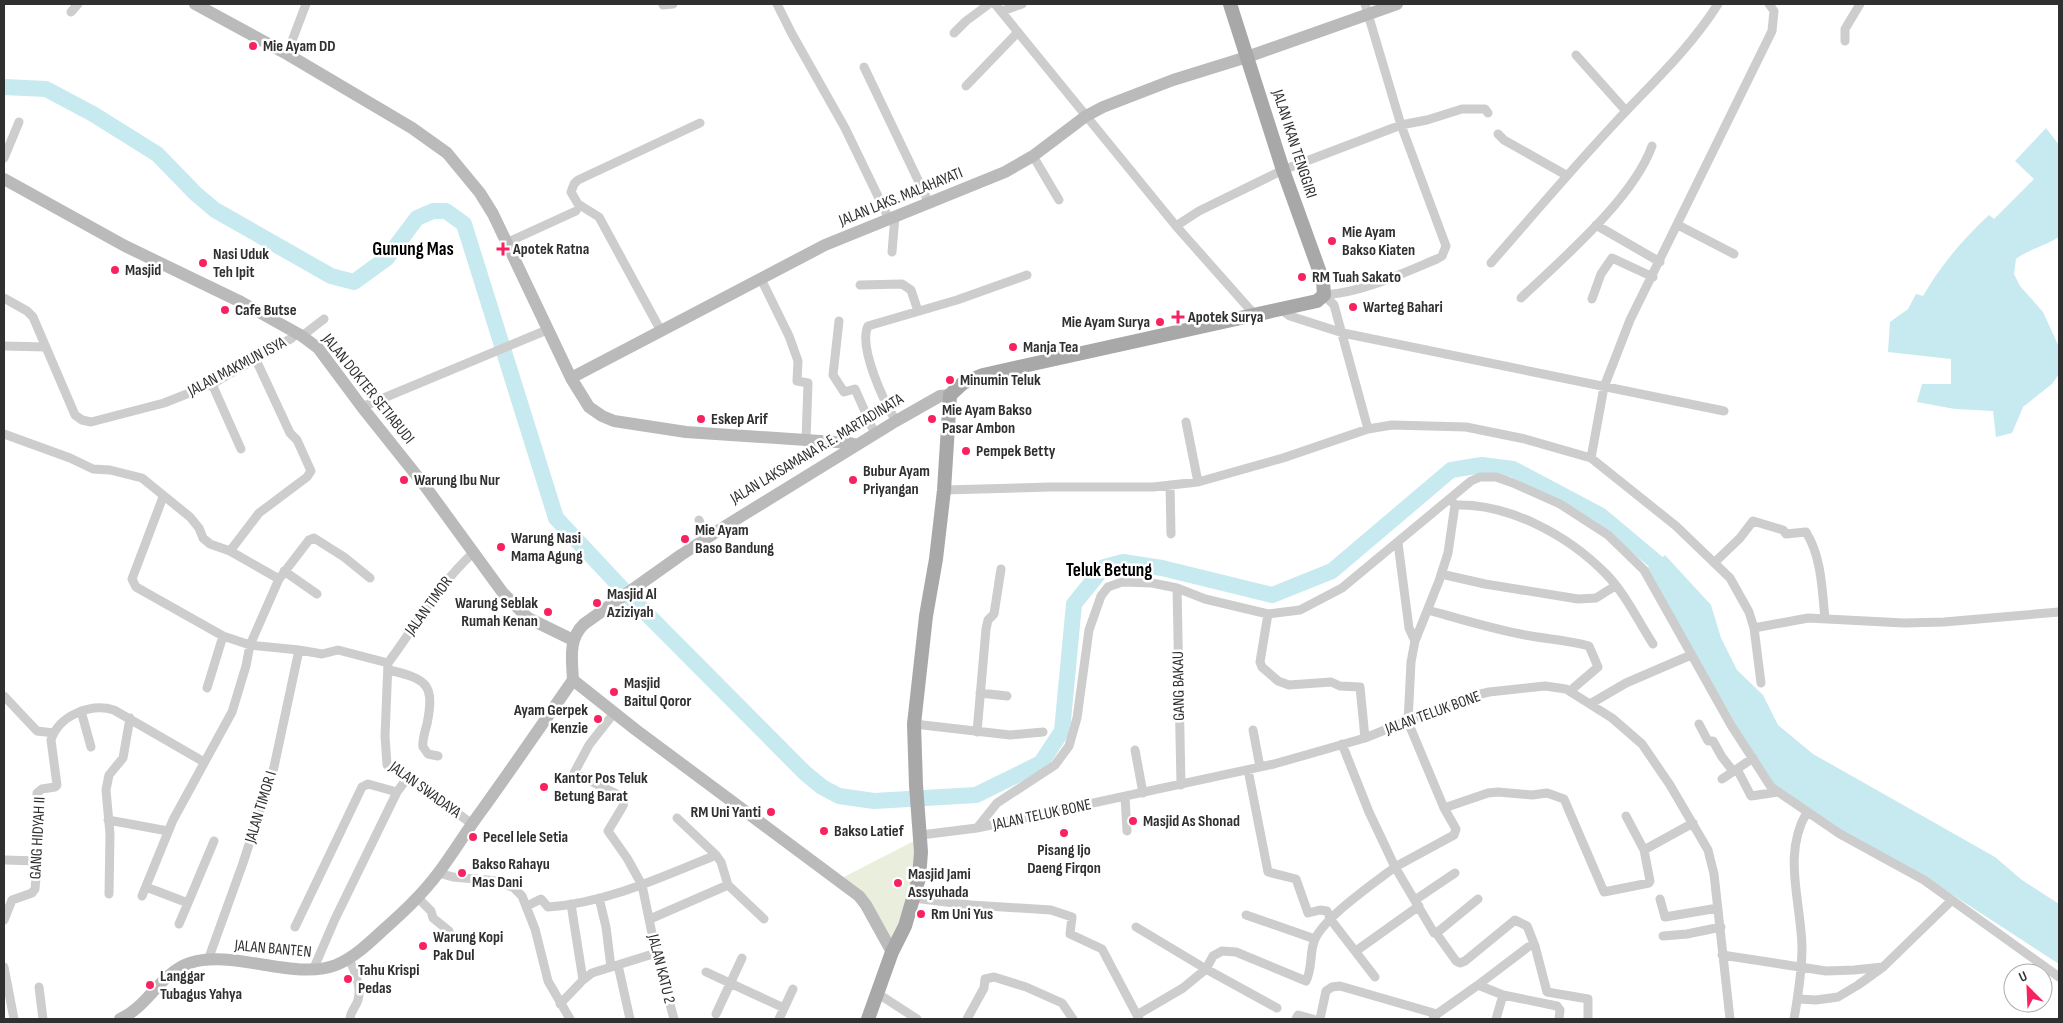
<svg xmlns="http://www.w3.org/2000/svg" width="2063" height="1023" font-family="'Sofia Sans Condensed',sans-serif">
  <rect width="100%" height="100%" fill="#fff"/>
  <path fill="#eaeedc" d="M916,840V876L894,944L842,878Z"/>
  <path fill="#c7e9f0" d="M2046,128L2059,145V237C2045,246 2029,249 2016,259L2014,274L2020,286L2043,312L2059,347V374L2052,384L2023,407L2012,433L1996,437L1993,411L1955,409L1917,402L1922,384H1951V359L1888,352L1890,322L1908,309L1916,294L1923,296C1941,265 1963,239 1989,215L1994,219L2034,179L2015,161Z
    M1665,555L1711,605L1721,638L1737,670L1763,695L1778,725L1813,754L1995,857L2022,880L2059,904V964L1933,882L1824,823L1771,785L1646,569Z"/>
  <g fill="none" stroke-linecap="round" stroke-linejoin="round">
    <path stroke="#c7e9f0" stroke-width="16" d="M4,87L46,89L93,114L157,154L196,194L215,210L331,276L354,282L387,258L417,218L433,211H446L464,224L556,518L628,595L805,773L822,787L839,796L874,801L976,795L1041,763L1062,731L1074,604L1104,567L1123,562L1162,568L1272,595L1332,571L1451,470L1482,465L1513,469L1600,515L1656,562"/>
    <path stroke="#cdcdcd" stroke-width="9" d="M777,4L792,34L845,128L889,219
      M995,4L1176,226L1254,314
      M663,5L673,4
      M1002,11L1022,4
      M71,12L78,4
      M954,33L966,21L989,4
      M1845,41V29L1860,4
      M287,54L306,4
      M1576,55L1626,111
      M864,67L929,203
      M966,86L1018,32
      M1498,134L1504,140L1566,175
      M1033,156L1059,200
      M4,158L19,122
      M1596,225L1660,262
      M1678,225L1734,254
      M1176,226L1199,211L1283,170L1401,125L1427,120L1462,109H1485L1488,113
      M506,243L576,211
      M892,252L895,216
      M1491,263C1532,216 1572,169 1614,124C1652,83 1688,51 1718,4
      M761,279L789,336L798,361L797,381L808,383L806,440
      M860,285L902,284L911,290L918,311
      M1324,295C1363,292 1401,274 1437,259L1442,256L1446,246L1401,125L1365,4
      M1324,295L1334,305L1368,429
      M4,298L27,311L33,317L75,415L82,420L91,422L164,403L212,384L292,338L296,333
      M1521,298C1562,259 1633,199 1652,146
      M1592,299L1601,274L1612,258L1653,277
      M1280,309L1290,316L1343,333L1724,411
      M839,321L833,375L844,392L855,389L875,434
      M661,331L599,217L578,204L571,192L574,184L578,180L700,123
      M302,336L324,319
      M4,346L46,347
      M212,384L241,449
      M362,407L547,330
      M896,421C884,402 858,347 868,326L957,300L1027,275
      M1186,422L1198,482
      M4,434L70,458L93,469L110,470L142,478L190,517L199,528L203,538L210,544L230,551L279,579
      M1591,458L1604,387L1630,320L1772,31L1774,11L1769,4
      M1170,485L1171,534
      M944,490L1050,487H1153L1198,482L1283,458L1368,429L1392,425L1466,427L1525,439L1591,458L1676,526L1730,578L1749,612L1754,628L1761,683
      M163,497L132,579L136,587L223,636L250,645L299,650L322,654L338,650L388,663
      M1451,500L1455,505L1448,553L1439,581L1415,641L1411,662L1408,722L1444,808L1456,829L1454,835L1395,867L1434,933L1439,931L1478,899
      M1455,505C1509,503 1569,536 1606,574C1625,593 1638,621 1653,644
      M699,520L706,539
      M1398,543L1409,628L1415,641
      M230,551L259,513L307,477L311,471L297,440L290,433L256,360
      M1714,563L1740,538L1753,521L1783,530L1786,534L1806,532C1822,558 1822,590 1825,619
      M284,571L317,594
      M1441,574L1485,584L1578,599L1596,598L1615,586
      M1177,588L1181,785
      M1428,610C1460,619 1492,629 1525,635C1546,639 1568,640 1589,646L1598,667L1570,691
      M1268,614L1260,662L1262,667L1278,681L1289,685L1331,682L1340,686L1360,687L1365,738
      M1754,628L1808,618L1904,623L1944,622L2059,612
      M388,663L385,736L387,765L408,777L472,824
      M388,663C417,624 438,585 474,552
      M389,670C427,679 435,684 427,724C425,732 422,740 423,747L428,754L438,756
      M207,688L223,636
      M980,693L1007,696
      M4,696L37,731L54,733
      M1590,704L1626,683L1691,655
      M81,711L91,747
      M614,713L589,745L574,773L625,798L623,806L608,831L627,858L642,885L656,953L674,1019
      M914,724L1010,735L1043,732
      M1699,724L1708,741H1713L1722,757L1733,771
      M1253,730L1260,767
      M977,732L986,629L988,620L994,614L1001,569
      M1135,750L1143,793
      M1737,769L1753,758
      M1248,770L1268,872L1296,879L1308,913L1320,910L1327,911L1331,920L1375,977
      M1722,779L1737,769L1751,796L1778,792
      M1125,797L1127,831
      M1444,808L1488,793L1498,792L1532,795L1547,793L1564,799L1604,892L1649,883L1650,881L1644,850L1693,823
      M1626,816L1644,850
      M677,818L716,855L721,862L728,885
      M108,820L168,831
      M977,828L997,803L1055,765L1069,746L1077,718L1089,630L1101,596L1108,587L1122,582L1152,583L1177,588L1205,599L1268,614L1300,610L1342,588L1471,481L1480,477H1496L1513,483L1560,504L1608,535L1644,570L1731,725L1771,787L1840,834L1924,880L2059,977
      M921,835L977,828L1274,764L1365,738L1464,698L1489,692L1545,686L1566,689L1612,718L1642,744L1670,785L1708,850L1714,874L1730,1019
      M4,860L38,861
      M439,873L453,877L498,881L514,888L522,896L535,929L548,981L570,1019
      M728,885L764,919
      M146,887L188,903L214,841
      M109,894L110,834L106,790L109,775L123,758L130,718
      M142,896L173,820L232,712L246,666L250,645L279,579L309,540L314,538L344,557L370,578
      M417,897L431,911L433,918L449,931
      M599,898L606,927L611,967
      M913,898L971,905L1051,910L1072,917L1070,934L1102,949L1139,1019
      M1660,899L1665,917L1718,908
      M1415,900L1455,873
      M571,904L583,980
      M527,906L541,899L548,907C606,903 662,877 716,855
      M1246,915L1315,939
      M650,919L728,885
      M4,920L12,900L32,893L35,889L38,854L37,793L42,789L55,787L57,785L51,740C59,715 91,703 114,710L204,762
      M179,924L188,903
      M295,927L362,787L368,784L397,792
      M1136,927L1206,969L1277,1008
      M1436,933L1456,961L1460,963L1465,961L1515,920L1527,926L1535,946L1547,992L1588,999V1019
      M1663,936L1687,934L1721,927
      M1356,951L1419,906
      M1722,955L1826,971L1854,970L1883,967
      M349,959C355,971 362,987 358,1000C356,1007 350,1012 350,1019
      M208,960L243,863L274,767L299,650
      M618,965L630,1019
      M4,967L14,1019
      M313,970L335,919L397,792L408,777
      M706,972L784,1008
      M1478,985L1528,947
      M39,987L43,1019
      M877,993L917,1019
      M1798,999L1816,1000L1838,997L1858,985L1883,967L1951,901
      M560,1004L583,980L592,973L656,953
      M716,1014L742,958
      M1137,1015L1183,988L1206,969L1213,956L1222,951L1236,952L1306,981C1313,968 1309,952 1315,939C1326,916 1374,883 1395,867L1369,812L1342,744
      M779,1019L793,989
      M967,1019L984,988L985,979L994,977L1026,987L1062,1003L1073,1019
      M1296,1019L1298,1015L1313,1019
      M1320,1019L1326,991L1332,987L1340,986L1437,1014
      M1433,1019L1437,1014L1478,985L1503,995L1557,1006L1560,1010L1559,1019
      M1496,1019L1503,995
      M1794,1019C1798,996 1802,971 1802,947C1801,901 1782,854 1807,812"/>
    <path stroke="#bababa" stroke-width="12" d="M195,4L287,54L412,128L447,153L480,193L493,214L571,378L589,407L602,416L614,421L686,432L850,443L857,445
      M4,179L125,246L241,302L302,336L318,348L362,407L425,486L503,593L528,618L573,640
      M571,378L825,245L1005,172L1033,156L1086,116L1103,107L1173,80L1247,57L1397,4
      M892,952L866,905L859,896L636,730L573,680C572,660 568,639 584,624L681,555L727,525L896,421L940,396L950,395
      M120,1019C148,1007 160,973 190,963C233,949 295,981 336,965C353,958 367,945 381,932C402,913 422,895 439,872C454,852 467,830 482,810C513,767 543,723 573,680"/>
    <path stroke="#a8a8a8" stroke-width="14" d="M868,1019L892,952L905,926L919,878L921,852L916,785L914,724L926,616L936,559L944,490L950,395L963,383L983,375L1308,303L1317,301L1324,295L1323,281L1283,170L1230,4"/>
  </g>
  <g fill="#f72260" stroke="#fff" stroke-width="2">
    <circle cx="253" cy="46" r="5"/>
    <circle cx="1332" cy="241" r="5"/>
    <path d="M500.5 241.5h5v5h5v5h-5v5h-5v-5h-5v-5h5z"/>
    <circle cx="203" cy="263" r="5"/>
    <circle cx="115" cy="270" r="5"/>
    <circle cx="1302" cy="277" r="5"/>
    <circle cx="1353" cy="307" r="5"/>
    <circle cx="225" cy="310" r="5"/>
    <path d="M1175.5 309.5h5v5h5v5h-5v5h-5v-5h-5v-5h5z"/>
    <circle cx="1160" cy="322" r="5"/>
    <circle cx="1013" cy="347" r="5"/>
    <circle cx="950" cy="380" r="5"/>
    <circle cx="701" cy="419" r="5"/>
    <circle cx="932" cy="419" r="5"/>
    <circle cx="966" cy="451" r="5"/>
    <circle cx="404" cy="480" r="5"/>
    <circle cx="853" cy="480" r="5"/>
    <circle cx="685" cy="539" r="5"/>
    <circle cx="501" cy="547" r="5"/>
    <circle cx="597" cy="603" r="5"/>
    <circle cx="548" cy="612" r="5"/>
    <circle cx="614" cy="692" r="5"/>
    <circle cx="598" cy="719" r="5"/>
    <circle cx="544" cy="787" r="5"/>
    <circle cx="771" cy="812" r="5"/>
    <circle cx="1133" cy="821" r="5"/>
    <circle cx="824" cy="831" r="5"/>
    <circle cx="1064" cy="833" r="5"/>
    <circle cx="473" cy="837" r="5"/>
    <circle cx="462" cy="873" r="5"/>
    <circle cx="898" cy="883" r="5"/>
    <circle cx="921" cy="914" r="5"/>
    <circle cx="423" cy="946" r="5"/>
    <circle cx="348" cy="979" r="5"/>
    <circle cx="150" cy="985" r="5"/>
  </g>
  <g text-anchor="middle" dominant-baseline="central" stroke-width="5" stroke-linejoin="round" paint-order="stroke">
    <g font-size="16" font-weight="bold" fill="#303030" stroke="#fff" text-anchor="start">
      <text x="263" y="46">Mie Ayam DD</text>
      <text x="1342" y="232">Mie Ayam<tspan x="1342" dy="18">Bakso Kiaten</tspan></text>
      <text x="513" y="249">Apotek Ratna</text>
      <text x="213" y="254">Nasi Uduk<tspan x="213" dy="18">Teh Ipit</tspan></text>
      <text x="125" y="270">Masjid</text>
      <text x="1312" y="277">RM Tuah Sakato</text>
      <text x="1363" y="307">Warteg Bahari</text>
      <text x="235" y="310">Cafe Butse</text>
      <text x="1188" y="317">Apotek Surya</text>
      <text x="1150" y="322" text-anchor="end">Mie Ayam Surya</text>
      <text x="1023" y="347">Manja Tea</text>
      <text x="960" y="380">Minumin Teluk</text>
      <text x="942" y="410">Mie Ayam Bakso<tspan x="942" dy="18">Pasar Ambon</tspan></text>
      <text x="711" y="419">Eskep Arif</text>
      <text x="976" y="451">Pempek Betty</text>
      <text x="863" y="471">Bubur Ayam<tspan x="863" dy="18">Priyangan</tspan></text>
      <text x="414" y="480">Warung Ibu Nur</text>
      <text x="695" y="530">Mie Ayam<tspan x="695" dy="18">Baso Bandung</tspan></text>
      <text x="511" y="538">Warung Nasi<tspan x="511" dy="18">Mama Agung</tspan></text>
      <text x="607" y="594">Masjid Al<tspan x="607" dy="18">Aziziyah</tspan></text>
      <text x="538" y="603" text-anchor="end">Warung Seblak<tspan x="538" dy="18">Rumah Kenan</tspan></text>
      <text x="624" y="683">Masjid<tspan x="624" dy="18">Baitul Qoror</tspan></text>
      <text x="588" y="710" text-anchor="end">Ayam Gerpek<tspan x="588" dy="18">Kenzie</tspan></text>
      <text x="554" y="778">Kantor Pos Teluk<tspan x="554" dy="18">Betung Barat</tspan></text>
      <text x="761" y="812" text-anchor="end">RM Uni Yanti</text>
      <text x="1143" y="821">Masjid As Shonad</text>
      <text x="834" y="831">Bakso Latief</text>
      <text x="483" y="837">Pecel lele Setia</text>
      <text x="1064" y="850" text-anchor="middle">Pisang Ijo<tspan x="1064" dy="18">Daeng Firqon</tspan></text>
      <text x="472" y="864">Bakso Rahayu<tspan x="472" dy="18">Mas Dani</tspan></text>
      <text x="908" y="874">Masjid Jami<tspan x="908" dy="18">Assyuhada</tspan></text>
      <text x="931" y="914">Rm Uni Yus</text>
      <text x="433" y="937">Warung Kopi<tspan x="433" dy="18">Pak Dul</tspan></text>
      <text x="358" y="970">Tahu Krispi<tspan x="358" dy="18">Pedas</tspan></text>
      <text x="160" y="976">Langgar<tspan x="160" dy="18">Tubagus Yahya</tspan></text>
    </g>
    <g font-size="16" fill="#303030" stroke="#fff">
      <text transform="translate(1294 144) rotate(72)">JALAN IKAN TENGGIRI</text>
      <text transform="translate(901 197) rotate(-22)">JALAN LAKS. MALAHAYATI</text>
      <text transform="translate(237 367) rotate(-28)">JALAN MAKMUN ISYA</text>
      <text transform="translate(368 389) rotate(51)">JALAN DOKTER SETIABUDI</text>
      <text transform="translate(817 449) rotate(-31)">JALAN LAKSAMANA R.E. MARTADINATA</text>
      <text transform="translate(429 606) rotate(-54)">JALAN TIMOR</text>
      <text transform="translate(1179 686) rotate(-91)">GANG BAKAU</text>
      <text transform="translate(1433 713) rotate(-20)">JALAN TELUK BONE</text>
      <text transform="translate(425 790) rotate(36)">JALAN SWADAYA</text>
      <text transform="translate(261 807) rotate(-73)">JALAN TIMOR I</text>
      <text transform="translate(1042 815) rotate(-12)">JALAN TELUK BONE</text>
      <text transform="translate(38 838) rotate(-87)">GANG HIDYAH II</text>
      <text transform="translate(273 949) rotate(5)">JALAN BANTEN</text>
      <text transform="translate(661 969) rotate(76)">JALAN KATU 2</text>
    </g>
    <g font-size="19" font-weight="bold" fill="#000" stroke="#fff">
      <text x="413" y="249">Gunung Mas</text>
      <text x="1109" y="570">Teluk Betung</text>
    </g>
  </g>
  <rect width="2063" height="1023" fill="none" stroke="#303030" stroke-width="10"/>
  <g transform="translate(2028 988) rotate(336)"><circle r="24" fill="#ffffff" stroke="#acacac"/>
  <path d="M0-4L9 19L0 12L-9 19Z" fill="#f72260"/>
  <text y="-8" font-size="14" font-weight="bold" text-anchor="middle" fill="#303030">U</text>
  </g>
</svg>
